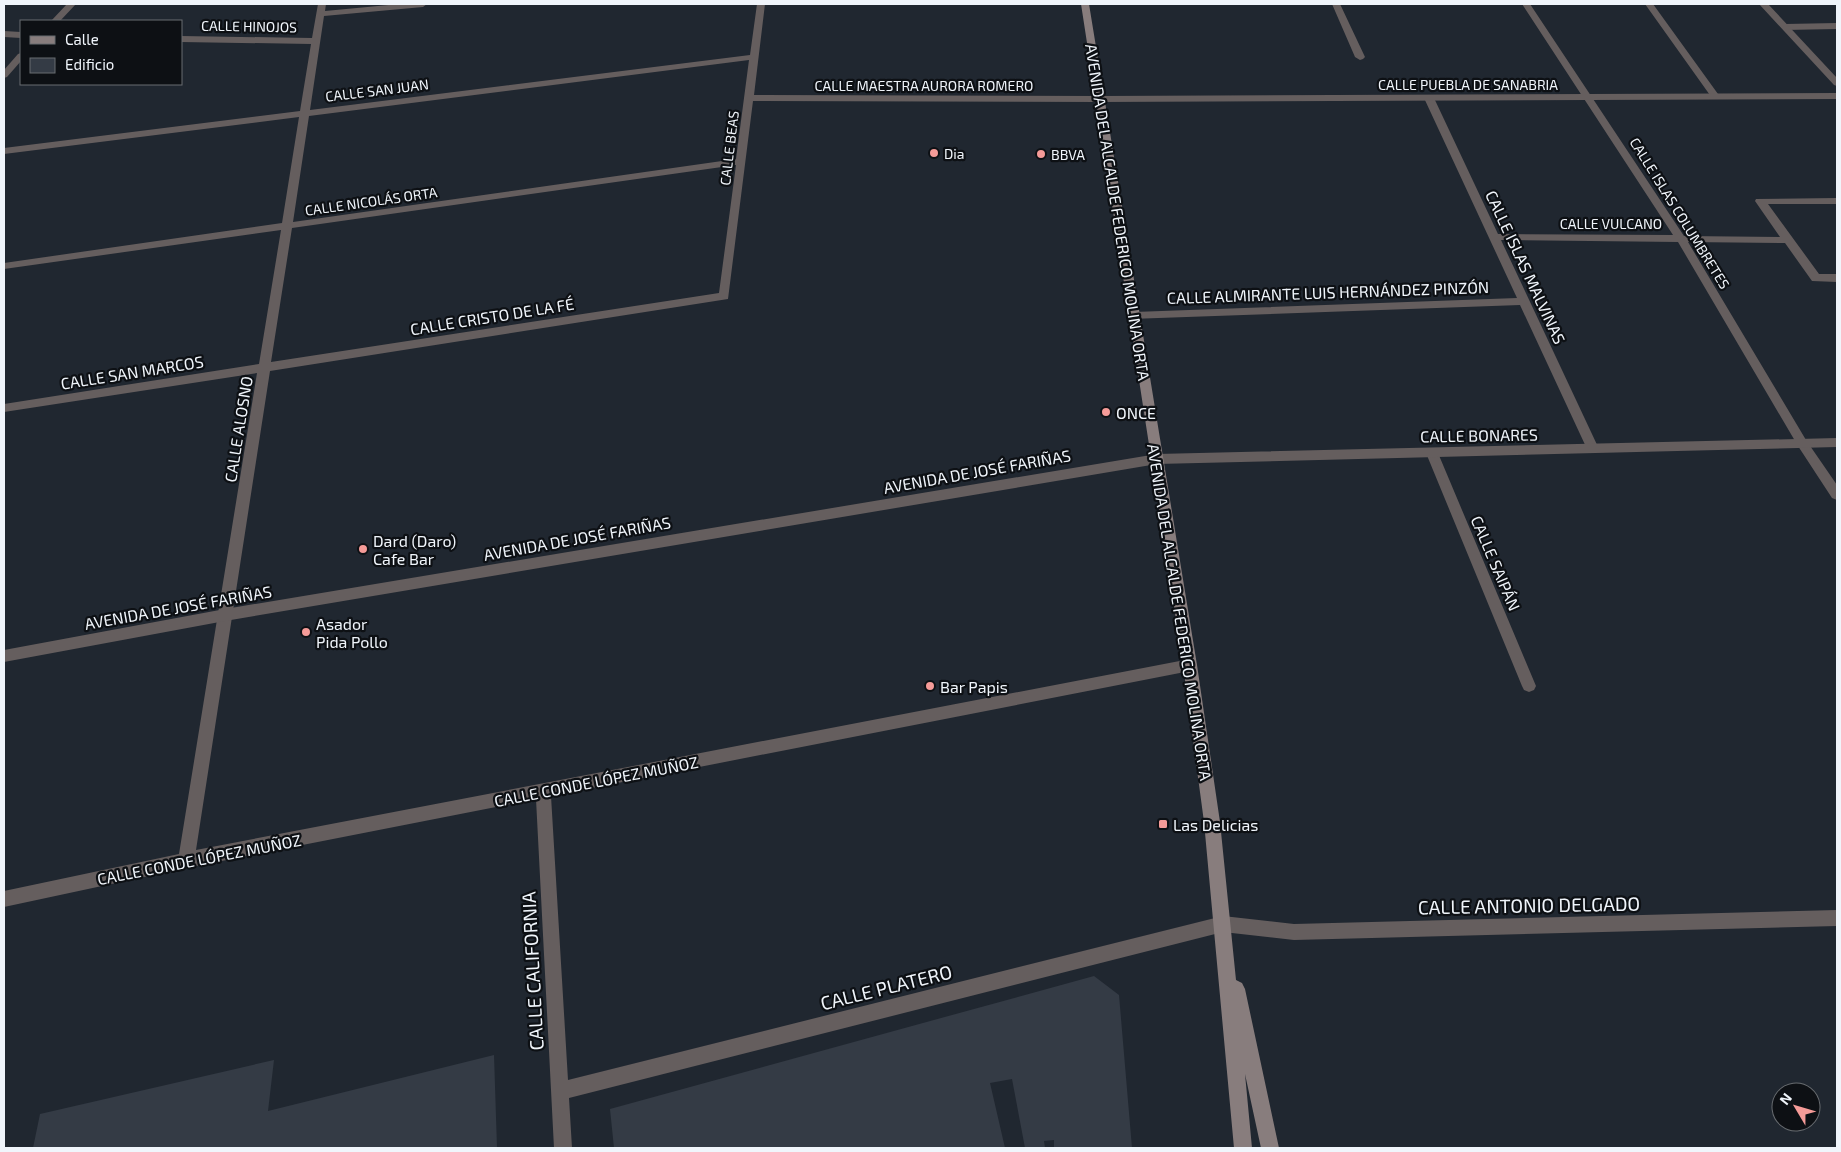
<svg xmlns="http://www.w3.org/2000/svg" width="1841" height="1152" font-family="'Exo 2',sans-serif">
  <rect width="100%" height="100%" fill="#202730"/>
  <path fill="#343b45" d="M1094,976L1119,995L1132,1148H1054V1140L1044,1141L1045,1148H1025L1012,1079L990,1083L1005,1148H614L610,1109Z
    M494,1055L497,1148H33L40,1114L274,1060L268,1111Z"/>
  <g fill="none" stroke-linecap="round" stroke-linejoin="round">
    <path fill="#655e5e" fill-rule="evenodd" d="M1645,4H1653L1718,94V98H1712Z
      M1837,23V29L1785,30L1781,27L1785,24Z"/>
    <path fill="#655e5e" fill-rule="evenodd" d="M67,4H76L60,21H51Z
      M318,4H326L325,11L399,4H427L423,7L324,16L310,110L750,55L757,4H765L754,95L1100,96L1105,99L1100,102L753,101L728,299L270,371L196,850L1190,659L1195,661L1197,665L1195,669L1190,671L551,796L568,1080L1223,916L1294,924L1837,910V926L1294,940L1223,932L569,1098L572,1148H554L536,799L186,868L4,907V891L179,854L257,373L4,412V404L259,364L281,230L4,269V263L282,223L299,117L4,154V148L300,111L311,44L181,42V36L312,38ZM749,60L736,159L293,222L309,116ZM736,165L719,293L271,362L292,228Z
      M1332,4H1340L1365,57L1363,59L1360,60L1355,57Z
      M1522,4H1530L1684,236L1780,237L1755,201L1756,199L1837,198V204H1768L1819,274H1837V282L1812,281L1785,243L1688,242L1806,440L1837,485V500L1832,498L1798,446L1678,242L1501,240L1599,449L1597,452H1589L1587,449L1520,305L1130,319L1128,316L1134,312L1517,298L1424,98L1429,95L1434,98L1498,234L1673,235Z
      M4,31L21,32V38L4,37Z
      M21,53V61L7,77L4,78V70L18,54Z
      M1432,448L1436,450L1438,453L1536,686L1534,690L1529,692L1524,690L1522,686L1426,453L1428,450Z"/>
    <path fill="#655e5e" fill-rule="evenodd" d="M1759,4H1768L1837,78V86L1834,85Z
      M1837,93V99L1100,102L1095,99L1100,96Z
      M1837,438V447L1157,464L225,621L4,662V650L225,609L1157,454Z"/>
    <path fill="#887d7d" fill-rule="evenodd" d="M1081,4H1089L1197,665L1220,822L1236,980L1242,983L1245,989L1279,1148H1261L1245,1074L1252,1148H1234L1204,822L1183,665Z"/>
  </g>
  <g fill="#f59b98" stroke="#0d1014" stroke-width="2">
    <circle cx="934" cy="153" r="5"/>
    <circle cx="1041" cy="154" r="5"/>
    <circle cx="1106" cy="412" r="5"/>
    <circle cx="363" cy="549" r="5"/>
    <circle cx="306" cy="632" r="5"/>
    <circle cx="930" cy="686" r="5"/>
    <rect x="1158" y="819" width="10" height="10" rx="2.5"/>
  </g>
  <g text-anchor="middle" dominant-baseline="central" stroke-width="4.5" stroke-linejoin="round" paint-order="stroke">
    <g font-size="14" fill="#f0f5fb" stroke="#0d1014">
      <text transform="translate(249 26) rotate(1)">CALLE HINOJOS</text>
      <text x="1468" y="84">CALLE PUEBLA DE SANABRIA</text>
      <text x="924" y="85">CALLE MAESTRA AURORA ROMERO</text>
      <text transform="translate(377 90) rotate(-7)">CALLE SAN JUAN</text>
      <text transform="translate(729 148) rotate(-83)">CALLE BEAS</text>
      <text transform="translate(371 201) rotate(-8)">CALLE NICOLÁS ORTA</text>
      <text transform="translate(1680 213) rotate(58)">CALLE ISLAS COLUMBRETES</text>
      <text x="1611" y="223">CALLE VULCANO</text>
    </g>
    <g font-size="14" fill="#f0f5fb" stroke="#0d1014" text-anchor="start">
      <text x="944" y="153">Dia</text>
      <text x="1051" y="154">BBVA</text>
    </g>
    <g font-size="16" fill="#f0f5fb" stroke="#0d1014">
      <text transform="translate(1118 212) rotate(81)">AVENIDA DEL ALCALDE FEDERICO MOLINA ORTA</text>
      <text transform="translate(1526 267) rotate(65)">CALLE ISLAS MALVINAS</text>
      <text transform="translate(1328 292) rotate(-2)">CALLE ALMIRANTE LUIS HERNÁNDEZ PINZÓN</text>
      <text transform="translate(492 316) rotate(-9)">CALLE CRISTO DE LA FÉ</text>
      <text transform="translate(132 372) rotate(-9)">CALLE SAN MARCOS</text>
      <text transform="translate(238 429) rotate(-81)">CALLE ALOSNO</text>
      <text transform="translate(1479 435) rotate(-1)">CALLE BONARES</text>
      <text transform="translate(977 471) rotate(-10)">AVENIDA DE JOSÉ FARIÑAS</text>
      <text transform="translate(577 538) rotate(-10)">AVENIDA DE JOSÉ FARIÑAS</text>
      <text transform="translate(1496 563) rotate(67)">CALLE SAIPÁN</text>
      <text transform="translate(178 607) rotate(-10)">AVENIDA DE JOSÉ FARIÑAS</text>
      <text transform="translate(1180 612) rotate(81)">AVENIDA DEL ALCALDE FEDERICO MOLINA ORTA</text>
      <text transform="translate(596 781) rotate(-11)">CALLE CONDE LÓPEZ MUÑOZ</text>
      <text transform="translate(199 859) rotate(-11)">CALLE CONDE LÓPEZ MUÑOZ</text>
    </g>
    <g font-size="16" fill="#f0f5fb" stroke="#0d1014" text-anchor="start">
      <text x="1116" y="412">ONCE</text>
      <text x="373" y="540">Dard (Daro)<tspan x="373" dy="18">Cafe Bar</tspan></text>
      <text x="316" y="623">Asador<tspan x="316" dy="18">Pida Pollo</tspan></text>
      <text x="940" y="686">Bar Papis</text>
      <text x="1173" y="824">Las Delicias</text>
    </g>
    <g font-size="19" fill="#f0f5fb" stroke="#0d1014">
      <text transform="translate(1529 905) rotate(-1)">CALLE ANTONIO DELGADO</text>
      <text transform="translate(532 971) rotate(-93)">CALLE CALIFORNIA</text>
      <text transform="translate(886 987) rotate(-14)">CALLE PLATERO</text>
    </g>
  </g>
  <rect width="1841" height="1152" fill="none" stroke="#f0f5fb" stroke-width="10"/>
  <rect x="20" y="20" width="162" height="65" fill="#0d1014" stroke="#686c70"/>
  <rect x="30" y="36" width="25" height="8" fill="#887d7d" stroke="#686c70"/>
  <text x="65" y="45" font-size="15" fill="#f0f5fb">Calle</text>
  <rect x="30" y="58" width="25" height="15" fill="#343b45" stroke="#686c70"/>
  <text x="65" y="70" font-size="15" fill="#f0f5fb">Edificio</text>
  <g transform="translate(1796 1107) rotate(308)"><circle r="24" fill="#0d1014" stroke="#686c70"/>
  <path d="M0-4L9 19L0 12L-9 19Z" fill="#f59b98"/>
  <text y="-8" font-size="14" font-weight="bold" text-anchor="middle" fill="#f0f5fb">N</text>
  </g>
</svg>
